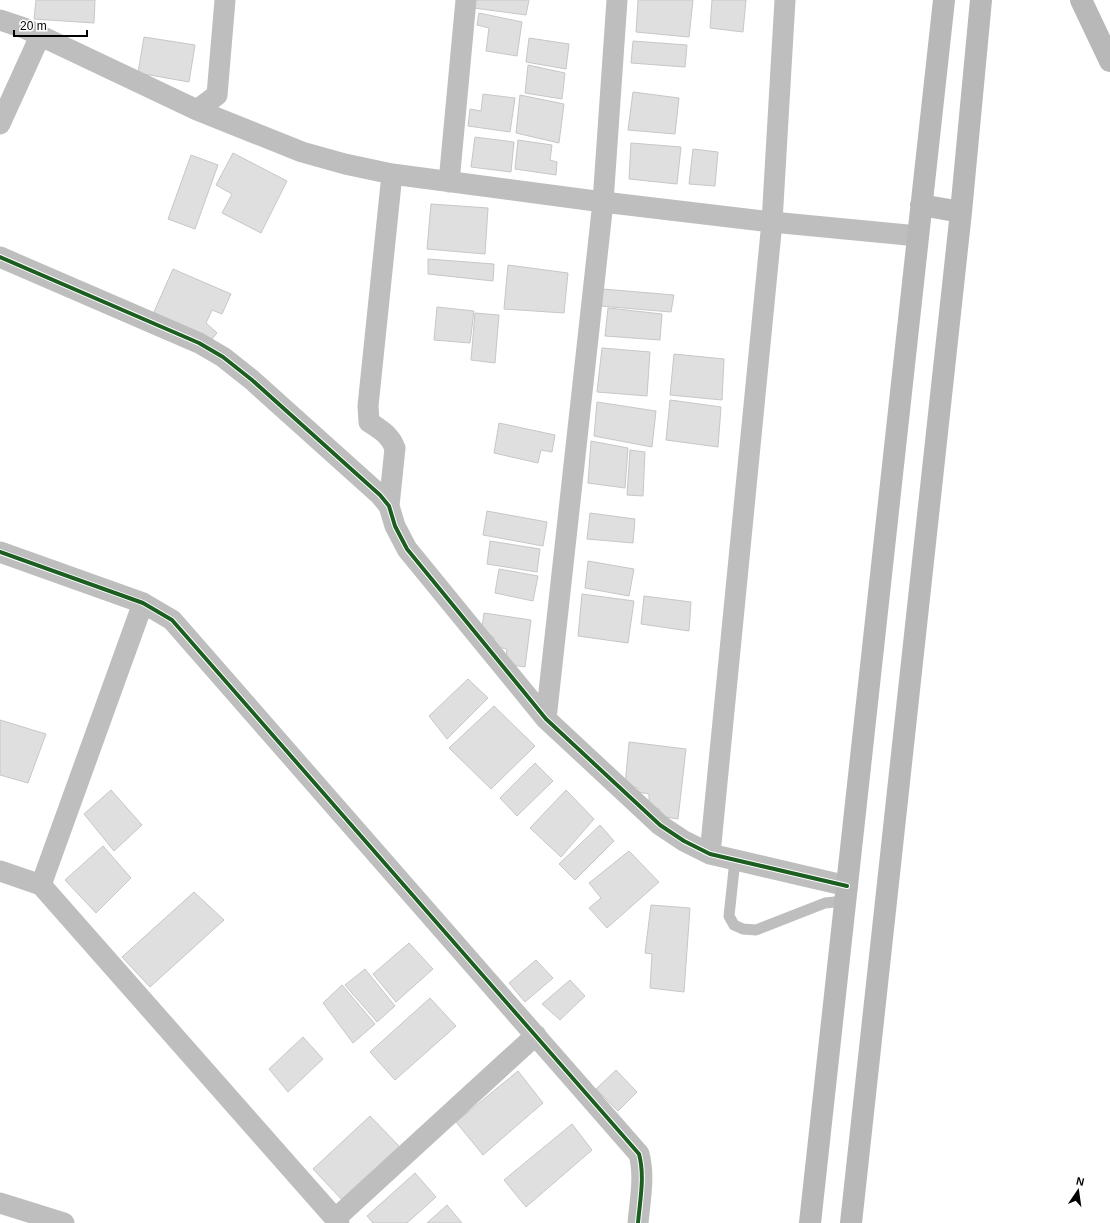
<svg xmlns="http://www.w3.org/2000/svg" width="1110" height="1223" font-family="Arial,sans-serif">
  <rect width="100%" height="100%" fill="#fff"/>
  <path fill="#dfdfdf" stroke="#c7c7c7" d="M36,0H95L94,23L34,19Z
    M475,0H529L526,15L474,8Z
    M638,0H693L689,37L636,32Z
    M712,0H746L743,32L710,28Z
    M479,13L522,22L517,56L486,51L489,28L477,25Z
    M144,37L195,45L189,82L138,73Z
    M529,38L569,44L566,69L526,62Z
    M633,41L687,45L685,67L631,63Z
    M528,65L565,73L562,99L525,93Z
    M633,92L679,98L675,134L628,130Z
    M483,94L515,98L510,132L468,126L470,109L481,111Z
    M520,95L564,104L559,143L516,133Z
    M475,137L514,142L511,172L471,167Z
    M518,140L552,145L550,160L557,162L556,175L515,169Z
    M631,143L681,147L677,184L629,179Z
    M693,149L718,152L715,186L689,184Z
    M233,153L287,181L261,233L222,213L232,194L216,185Z
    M191,155L218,165L195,229L168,219Z
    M431,204L488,208L485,254L427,249Z
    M428,259L494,264L493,281L428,274Z
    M508,265L568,273L564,313L504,309Z
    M173,269L231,294L222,314L212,310L206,323L217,333L212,339L153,314Z
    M603,289L674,295L671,312L600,306Z
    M437,307L474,311L470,343L434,340Z
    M608,308L662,314L660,340L605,336Z
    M475,313L499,315L495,363L471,360Z
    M602,348L650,352L647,396L597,392Z
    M674,354L724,359L722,400L670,395Z
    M670,400L721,407L718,447L666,440Z
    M597,402L656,411L652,447L594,436Z
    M499,423L555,435L552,452L541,450L538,463L494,453Z
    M591,441L628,448L625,488L588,483Z
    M630,450L645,452L643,496L627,495Z
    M487,511L547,522L543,546L483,535Z
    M590,513L635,519L633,543L587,539Z
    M490,541L540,549L537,572L487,564Z
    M588,561L634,569L629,596L585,588Z
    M499,569L538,576L533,601L495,593Z
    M582,594L634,601L628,643L578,636Z
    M644,596L691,602L689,631L641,624Z
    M484,613L531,620L525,667L505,664L507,649L493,646L494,637L481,634Z
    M468,679L488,698L447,739L429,716Z
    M494,706L535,746L491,789L449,748Z
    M0,720L46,734L28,783L0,775Z
    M629,742L686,749L678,819L660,816V809L649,808V794L638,792V788L625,786Z
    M535,763L553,781L517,816L500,798Z
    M111,790L142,825L114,851L84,814Z
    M566,790L594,819L561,857L530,828Z
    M600,825L614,841L575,880L559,864Z
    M103,846L131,878L96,913L65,880Z
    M629,851L659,882L607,928L589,908L601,898L589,883Z
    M194,892L224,920L150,987L122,957Z
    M651,905L690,908L684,992L650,988L652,954L645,953Z
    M409,943L433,969L396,1002L373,974Z
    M536,960L553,978L525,1002L509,983Z
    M365,969L395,1006L377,1022L345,985Z
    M570,980L585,996L560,1020L542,1004Z
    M342,985L375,1024L353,1043L323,1003Z
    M430,998L456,1026L395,1080L370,1052Z
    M303,1037L323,1059L288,1092L269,1069Z
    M616,1070L637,1092L618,1111L596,1089Z
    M518,1071L543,1103L483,1155L456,1122Z
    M370,1116L401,1148L344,1202L313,1169Z
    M572,1124L592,1150L526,1207L504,1180Z
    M415,1173L436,1197L407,1223H373L367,1216Z
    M447,1205L462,1223H427Z"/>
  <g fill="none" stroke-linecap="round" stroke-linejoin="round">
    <path stroke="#bebebe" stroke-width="11" d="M735,860L729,916L734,925L743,929L756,930L825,903L845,901"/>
    <path stroke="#bebebe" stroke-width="21" d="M0,20L24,28L197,110L302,152L345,164L392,174L603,202L772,222L918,236
      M197,110L217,95L225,0
      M0,124L40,36
      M449,182L466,0
      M0,257L199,343L223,357L252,380L380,495L389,506L395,526L407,549L546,719L660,825L684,841L710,854L847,886
      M389,506L395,448C390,435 381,430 369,422L368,406L392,174
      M0,552L143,603L172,620L639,1154C645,1176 640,1200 638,1223
      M546,719L603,202L617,0
      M710,854L772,222L785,0
      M0,871L41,885L339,1223
      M41,885L143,603
      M0,1203L64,1223
      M335,1219L536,1035"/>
    <path stroke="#b8b8b8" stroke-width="22" d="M1081,0L1110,61
      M921,205L961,212
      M810,1223L944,0
      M851,1223L961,212L981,0"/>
    <g stroke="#fff" stroke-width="6">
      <path id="cycleway" d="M0,257L199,343L223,357L252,380L380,495L389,506L395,526L407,549L546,719L660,825L684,841L710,854L847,886
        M0,552L143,603L172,620L639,1154C645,1176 640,1200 638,1223"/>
    </g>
    <use href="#cycleway" stroke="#1b5e20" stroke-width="4"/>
  </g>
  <g transform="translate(1078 1191) rotate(13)" stroke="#ffffff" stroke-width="3" paint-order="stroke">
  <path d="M0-3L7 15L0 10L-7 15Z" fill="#000000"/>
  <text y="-6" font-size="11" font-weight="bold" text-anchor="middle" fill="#000000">N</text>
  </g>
  <path d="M14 30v6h73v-6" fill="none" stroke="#000000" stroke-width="2"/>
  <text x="20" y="30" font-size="12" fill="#000000" stroke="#ffffff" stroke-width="3" paint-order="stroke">20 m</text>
</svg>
